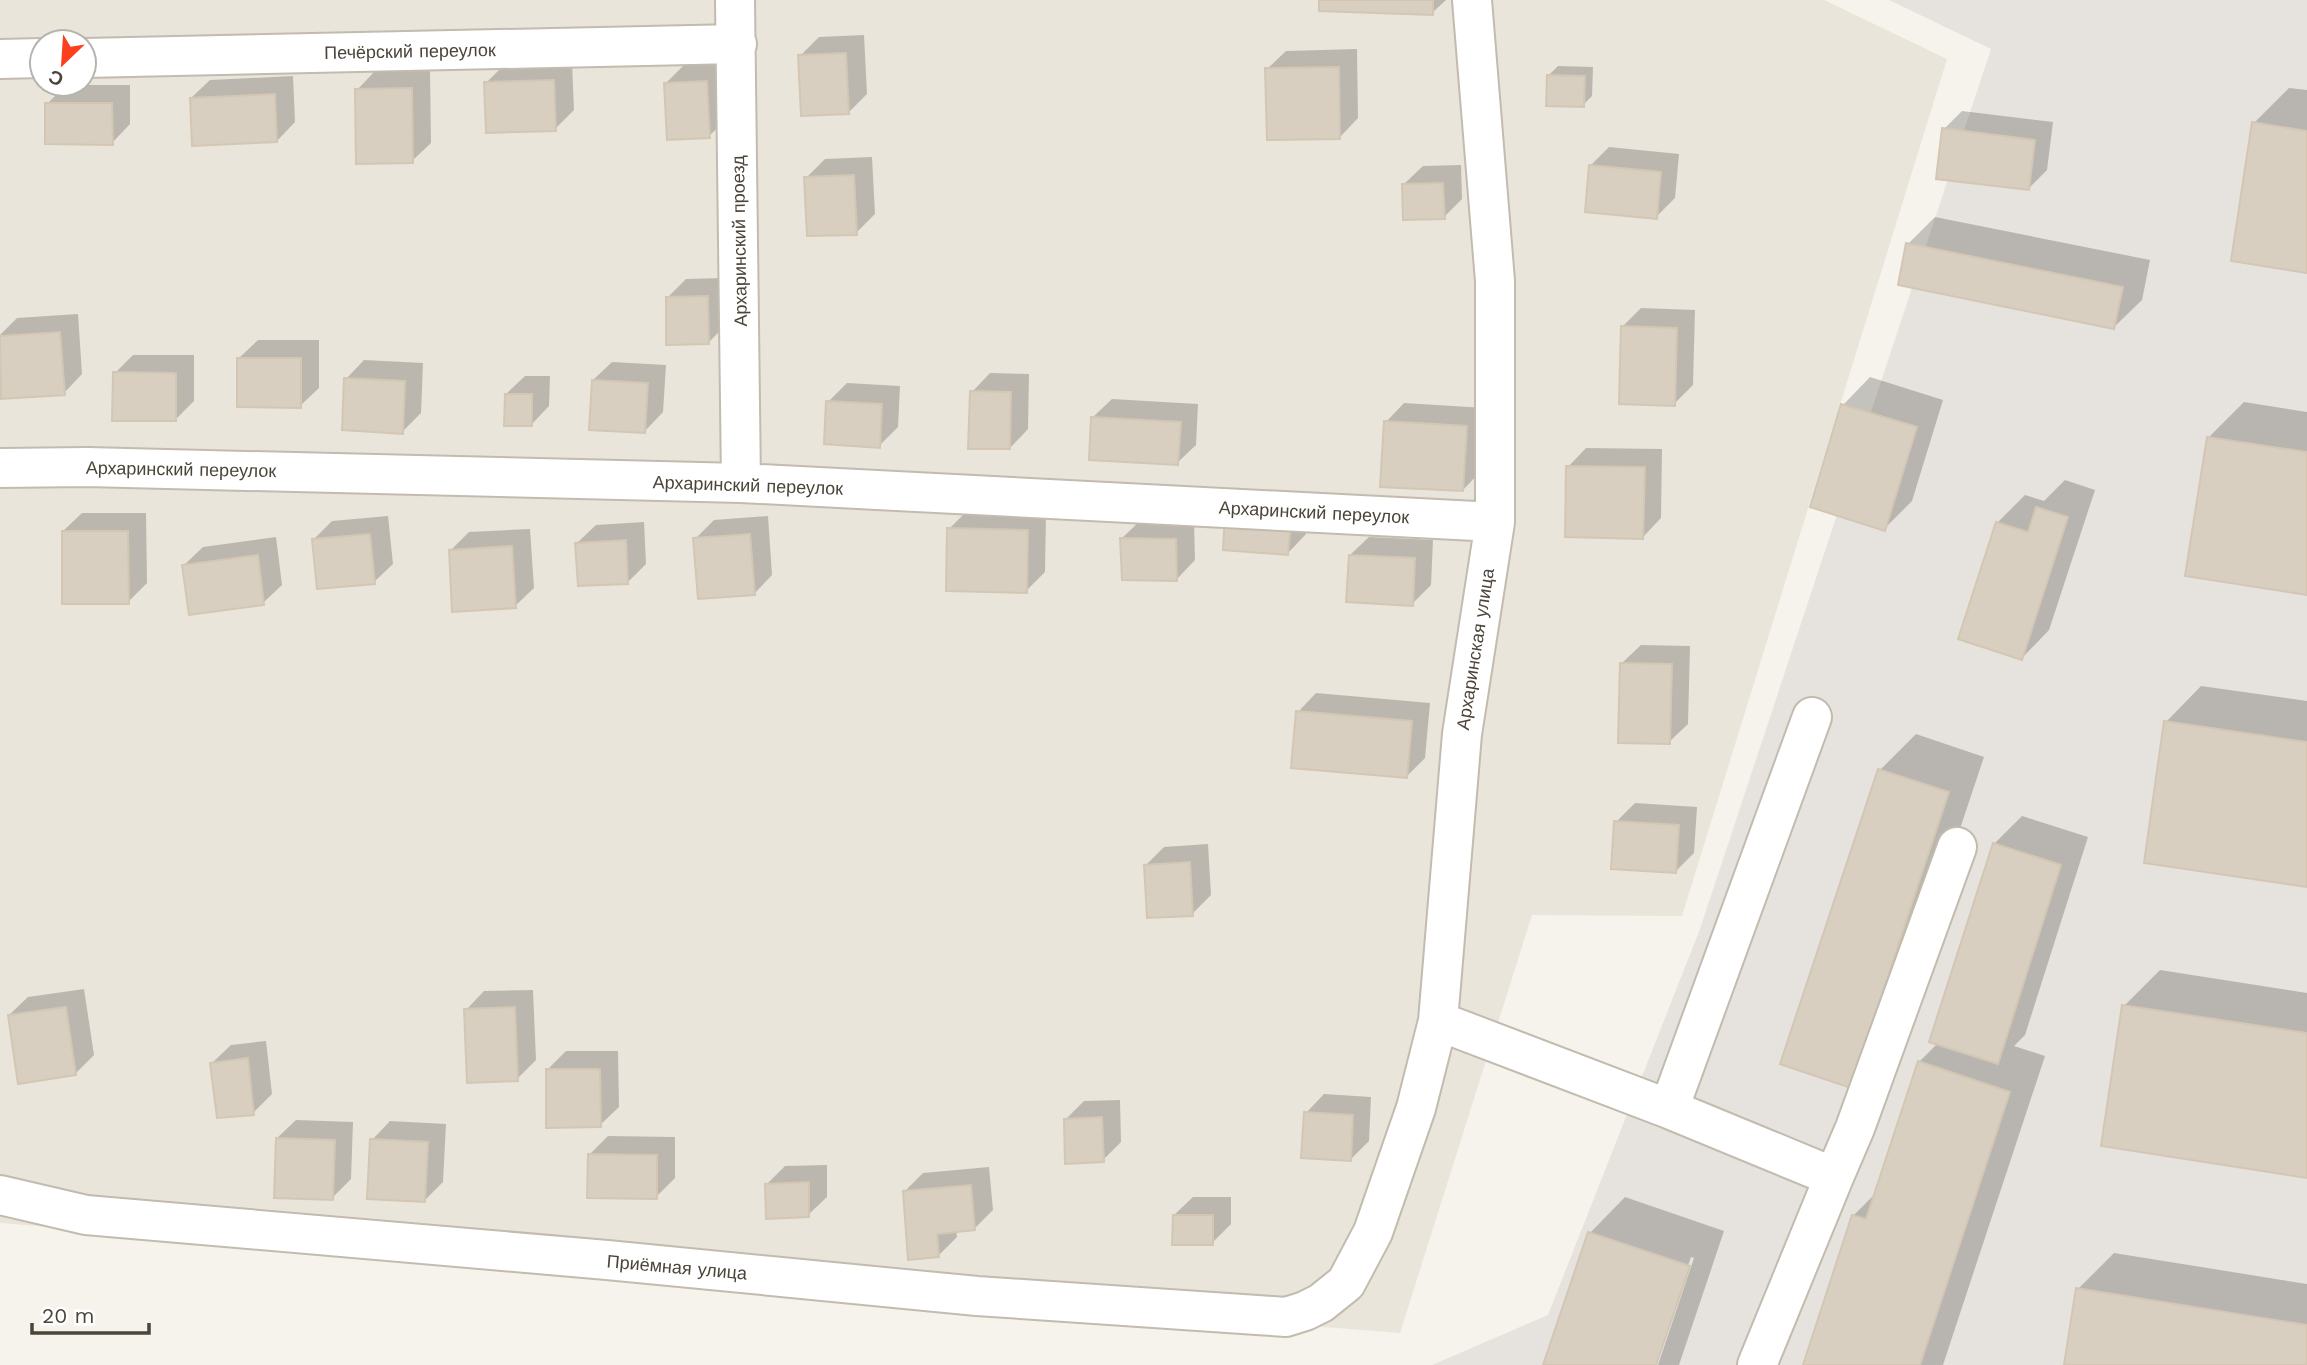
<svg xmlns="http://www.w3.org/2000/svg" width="2307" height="1365" font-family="'Work Sans',sans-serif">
  <rect width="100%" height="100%" fill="#f6f3ec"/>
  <path fill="#eae5da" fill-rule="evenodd" d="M0,0H1824L1947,59L1682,916L1532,915L1400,1333L0,1223ZM42,42H84V84H42Z"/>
  <path fill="#e6e2dd" d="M1889,0H2307V1365H1432L1548,1315L1700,929L1991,49Z"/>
  <path fill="#0003" d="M1321,0H1446L1432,13Z
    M864,35L867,94L848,113L800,56L819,37Z
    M1357,49L1358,118L1340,137L1267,69L1286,51Z
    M572,63L574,110L555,129L486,83L505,64Z
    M725,63L728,118L709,136L666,83L684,65Z
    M1558,66L1593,67L1592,96L1583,105L1549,75Z
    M375,71H430L431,143L412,161L357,90Z
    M293,76L295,122L277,141L191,98L210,80Z
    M66,85H130V124L112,143L47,104Z
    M2289,88L2307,90V271L2254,123Z
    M1962,111L2053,122L2047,170L2028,189L1944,129Z
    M1609,147L1679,154L1675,198L1656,217L1591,165Z
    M872,157L875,214L856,233L806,178L825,159Z
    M1461,165L1462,199L1444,217L1404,184L1423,166Z
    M1935,217L2150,260L2142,300L2114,327L1908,244Z
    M726,278L727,324L708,343L667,298L686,279Z
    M1641,308L1695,310L1693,385L1674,404L1623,326Z
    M78,314L82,374L64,393L3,397L0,335L17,318Z
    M258,340H319V388L300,406L239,358Z
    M133,355H194V401L175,420L115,373Z
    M364,360L423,363L421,413L402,432L346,379Z
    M612,362L666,365L663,412L645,431L593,380Z
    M990,373L1029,374L1028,429L1010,448L972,392Z
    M525,376H550L549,406L531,425L506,394Z
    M1870,377L1943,400L1912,501L1884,529L1843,405Z
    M847,383L900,386L898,427L879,446L828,402Z
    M1112,399L1198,404L1196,445L1177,463L1093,417Z
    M2244,402L2307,412V593L2208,438Z
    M1404,403L1485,408L1481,471L1463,490L1386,422Z
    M1586,448L1662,449L1661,518L1643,537L1568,467Z
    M2065,480L2095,490L2049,630L2022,658L1997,523L2025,495L2044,501Z
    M1246,497L1309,502L1306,534L1288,553Z
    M968,510L1046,512L1045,572L1026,591L949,529Z
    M82,513H146L147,583L128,602L63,531Z
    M388,516L393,564L374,582L314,539L332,521Z
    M768,516L772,575L754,594L695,539L714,520Z
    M1141,520L1194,521L1195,560L1177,579L1122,538Z
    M644,522L646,564L628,582L577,543L596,525Z
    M530,529L534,588L515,606L450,551L469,532Z
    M276,537L282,585L263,603L184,565L203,547Z
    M1369,537L1433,540L1431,585L1412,604L1350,555Z
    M1641,645L1690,646L1688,724L1669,742L1622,663Z
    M2201,686L2307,701V885L2166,722Z
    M1316,693L1430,703L1425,758L1407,776L1298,712Z
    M1916,734L1984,757L1886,1050L1783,1063L1880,770Z
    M1635,803L1697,807L1694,853L1676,871L1616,822Z
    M2022,816L2088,837L2025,1035L2014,1046L2045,1056L1943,1365H1804L1854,1215L1876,1193L1919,1062L1938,1043L1994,844Z
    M1208,844L1211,895L1192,914L1146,865L1164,847Z
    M2160,970L2307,993V1176L2124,1006Z
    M84,989L94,1055L75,1074L9,1015L28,997Z
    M533,990L536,1060L517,1079L466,1010L484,991Z
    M266,1041L272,1094L253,1113L212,1063L231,1045Z
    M566,1051H618L619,1107L600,1125L547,1070Z
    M1324,1094L1371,1097L1369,1141L1350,1160L1306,1113Z
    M1120,1100L1121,1142L1103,1160L1065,1120L1084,1101Z
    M296,1120L353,1122L351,1179L332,1198L277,1138Z
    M390,1121L446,1124L443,1182L424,1201L372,1140Z
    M608,1136L675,1137V1178L656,1197L590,1154Z
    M827,1165V1197L808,1215L767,1184L785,1166Z
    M989,1167L993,1210L974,1229L956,1230L957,1237L938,1256L904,1192L923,1173Z
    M1193,1197H1231V1224L1212,1243L1174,1215Z
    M1625,1197L1724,1231L1679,1365H1658L1694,1258L1691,1257L1654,1365H1545L1590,1233Z
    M2114,1253L2307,1284V1365H2066L2078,1289Z"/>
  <path fill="#d8cfc1" stroke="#d3c7b4" stroke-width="2" d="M1319,0H1433V15L1319,11Z
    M846,53L849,114L801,116L798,55Z
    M1339,67L1340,139L1267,140L1265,68Z
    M1547,75L1585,76L1584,107L1546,106Z
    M554,80L556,131L486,133L484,82Z
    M707,81L710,138L667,140L664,83Z
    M412,88L413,163L356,164L355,89Z
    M275,94L277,142L192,146L190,98Z
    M45,103H112L113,145L45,144Z
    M2252,122L2307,131V273L2231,261Z
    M1942,128L2035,140L2029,190L1936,179Z
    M1589,165L1661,172L1657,219L1585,212Z
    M854,175L857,235L807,236L804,177Z
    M1443,183L1445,219L1403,220L1402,184Z
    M1906,243L2123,287L2114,329L1898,285Z
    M708,296L709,344L666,345V297Z
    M1621,326L1677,328L1675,406L1619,404Z
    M60,332L65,395L1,399L0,336Z
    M237,358H301V408L237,407Z
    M113,372L176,373V421H112Z
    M344,378L405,381L403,434L342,430Z
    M592,380L648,383L645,433L589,430Z
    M970,391L1011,392L1010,449H968Z
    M505,394H532V426H504Z
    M826,401L882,404L880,448L824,444Z
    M1841,404L1917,427L1885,531L1810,507Z
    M1091,417L1181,422L1178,465L1089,460Z
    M1384,421L1467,426L1463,491L1380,487Z
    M2207,437L2307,452V595L2185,576Z
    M1566,466L1645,467L1643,539L1565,537Z
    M2036,507L2068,517L2022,660L1958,639L1996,522L2028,532Z
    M1225,515L1291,520L1288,555L1223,550Z
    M947,528L1028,530L1027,593L946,591Z
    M62,531H128L129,604H62Z
    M370,534L375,584L317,589L312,539Z
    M750,534L755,595L698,599L693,538Z
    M1120,538L1176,539L1177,581L1122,580Z
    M626,540L628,584L578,586L575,543Z
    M512,546L516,608L452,612L449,550Z
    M258,555L264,605L189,615L182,565Z
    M1349,555L1415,558L1413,606L1346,602Z
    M1620,663L1672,664L1670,744L1618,743Z
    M1296,711L1412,721L1407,778L1291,768Z
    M2164,721L2307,742V887L2144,863Z
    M1878,769L1949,792L1851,1088L1780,1064Z
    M1614,821L1679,825L1676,873L1611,869Z
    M1993,843L2061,865L1998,1064L1929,1042Z
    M1190,862L1193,916L1147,918L1144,865Z
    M2122,1005L2307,1033V1178L2101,1146Z
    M66,1007L76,1075L18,1084L8,1015Z
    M515,1007L518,1081L467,1083L464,1009Z
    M248,1058L254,1115L217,1118L210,1063Z
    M1918,1061L2010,1092L1920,1365H1803L1852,1215L1866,1219Z
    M546,1069H600L601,1127L546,1128Z
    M1304,1112L1353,1115L1351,1161L1301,1158Z
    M1102,1117L1104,1162L1065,1164L1064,1119Z
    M276,1138L335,1140L333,1200L274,1198Z
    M370,1139L428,1142L425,1202L367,1199Z
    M588,1154L657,1155V1199L587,1198Z
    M809,1182V1217L766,1219L765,1184Z
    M971,1185L975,1230L937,1234L939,1257L908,1260L903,1191Z
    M1173,1215H1213V1245H1172Z
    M1588,1232L1690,1266L1656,1365H1543Z
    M2076,1288L2307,1325V1365H2064Z"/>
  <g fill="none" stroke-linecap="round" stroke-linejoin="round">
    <g stroke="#c2bbae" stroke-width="42">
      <path id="minor" d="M735,0L741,483
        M84,58L737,44
        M0,59L42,58
        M0,468L87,467L741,483L1495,522
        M1438,1021L1669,1109L1834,1177L1757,1365
        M1669,1109L1812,717
        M1834,1177L1855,1128L1957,847
        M0,1195L86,1215L607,1260L977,1296L1257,1315L1286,1317L1305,1311L1321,1303L1346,1283L1373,1232L1416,1108L1438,1021L1462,734L1495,522V281L1472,0"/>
    </g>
    <use href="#minor" stroke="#fff" stroke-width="38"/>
  </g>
  <g text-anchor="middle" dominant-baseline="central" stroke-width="5" stroke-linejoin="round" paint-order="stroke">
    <g font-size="18" fill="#4b4439" stroke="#fff">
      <text transform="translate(410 51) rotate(-1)">Печёрский переулок</text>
      <text transform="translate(739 241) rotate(-91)">Архаринский проезд</text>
      <text transform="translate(181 469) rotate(1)">Архаринский переулок</text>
      <text transform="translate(748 485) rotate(2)">Архаринский переулок</text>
      <text transform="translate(1314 512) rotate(3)">Архаринский переулок</text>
      <text transform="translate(1475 649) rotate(-81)">Архаринская улица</text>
      <text transform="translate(677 1267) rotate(5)">Приёмная улица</text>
    </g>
  </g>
  <g transform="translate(63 63) rotate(205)"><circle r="33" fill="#ffffff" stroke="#b7b4b0" stroke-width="2"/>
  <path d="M0-5L12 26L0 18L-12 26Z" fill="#fc3f1d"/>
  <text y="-10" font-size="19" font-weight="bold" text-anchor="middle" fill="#4b4439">С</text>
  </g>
  <path d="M32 1323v10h117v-10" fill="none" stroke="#4b4439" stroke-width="3.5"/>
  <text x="42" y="1323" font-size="21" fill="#4b4439" stroke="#ffffff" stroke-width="5" paint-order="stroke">20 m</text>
</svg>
